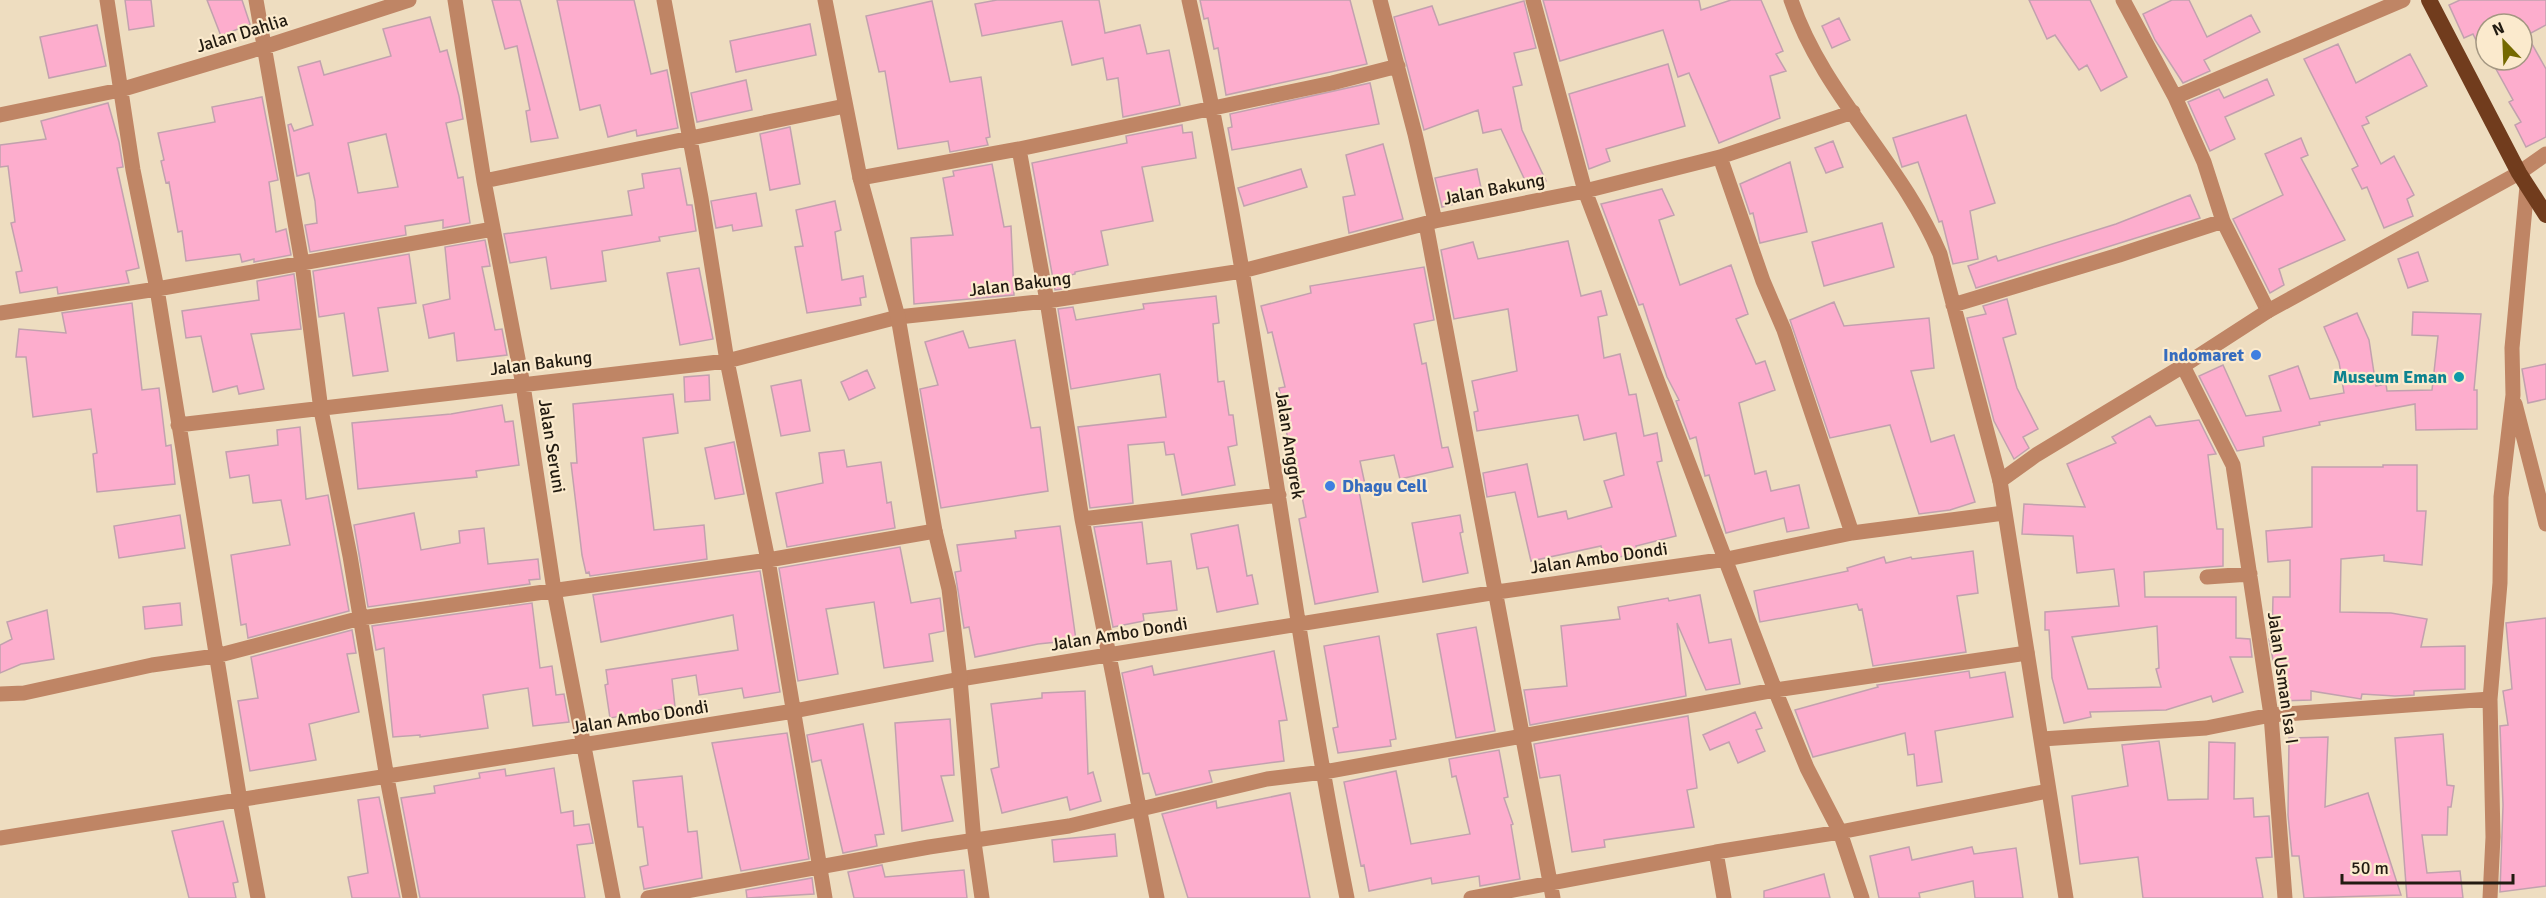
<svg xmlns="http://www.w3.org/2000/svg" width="2546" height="898" font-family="Signika,sans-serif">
  <rect width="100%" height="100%" fill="#eeddc0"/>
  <path fill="#fdadcd" stroke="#c2a1ae" stroke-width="1.5" fill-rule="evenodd" d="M125,0H151L154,26L129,30Z
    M207,0H242L250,24L221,36Z
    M492,0H520L558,138L531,142L526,111L530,110L517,46L505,49Z
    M557,0H634L651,74L667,70L678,128L637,136L636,130L608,137L600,105L580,110Z
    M997,0H1099L1105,33L1140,25L1147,54L1169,50L1180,105L1123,117L1118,78L1107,80L1103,58L1072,65L1062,21L982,36L975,4Z
    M1200,0H1350L1367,64L1226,95L1218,48L1214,49L1208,18L1204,19Z
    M1543,0H1699L1701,10L1731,0H1761L1783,51L1776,54L1786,71L1770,76L1780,118L1719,143L1689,73L1678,77L1663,30L1560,61Z
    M2029,0H2090L2127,77L2101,91L2087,65L2079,70L2055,35L2047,39Z
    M2172,0H2189L2207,37L2251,15L2260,32L2204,60L2210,71L2183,83L2155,40L2143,14Z
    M2460,0H2546V25L2527,35L2546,69V137L2526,147L2515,125L2521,122L2509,102L2513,100L2491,60H2522V24H2486V61L2473,34L2464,38L2449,5Z
    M932,1L950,82L981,77L990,137L986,138L988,145L950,152L948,141L898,149L885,71L879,72L866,16Z
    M1524,1L1536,48L1514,53L1522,85L1513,87L1522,130L1546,181L1529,189L1501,129L1483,133L1478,110L1424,130L1394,17L1432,6L1439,25Z
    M430,17L440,52L447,50L459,96L463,119L446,123L458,178L463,177L470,223L443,228V220L405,226L406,235L310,252L305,225L317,223L315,201L309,173L297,176L288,125L291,124L294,131L313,125L298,67L320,61L324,75L391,56L383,29ZM386,134L398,187L358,193L348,143Z
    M1839,18L1850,40L1832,48L1822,26Z
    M810,24L816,55L736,72L730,41Z
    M97,25L106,66L49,78L40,37Z
    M2338,44L2356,83L2410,54L2427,86L2366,117L2369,123L2362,126L2381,164L2394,156L2414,195L2407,199L2413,216L2384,228L2367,187L2362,189L2352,169L2358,166L2304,59Z
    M1668,64L1685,126L1606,149L1610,161L1589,169L1569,94Z
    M2267,79L2274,95L2225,117L2235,139L2210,151L2188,102L2219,89L2224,98Z
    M746,80L752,110L697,122L691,93Z
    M1370,83L1379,124L1232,150L1228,128L1232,127L1230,114Z
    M262,97L278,180L269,182L276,232L286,229L291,255L254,262V259L242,262L240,254L186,261L182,231L178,232L169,182L166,183L161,161L164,160L158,133L215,122L212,107Z
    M108,103L119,142L123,167L117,168L139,268L126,271L129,283L58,294L57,287L20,293L16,272L22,271L11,223L15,222L8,166L0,167V145L46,139L41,121Z
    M1966,115L1995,203L1970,211L1978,259L1953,264L1942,221L1939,222L1918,162L1902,167L1893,138Z
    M1182,125L1183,133L1192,132L1196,158L1142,167L1153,221L1101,231L1108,265L1075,272V274L1067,276L1069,288L1055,290L1032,163L1127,143L1126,136Z
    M790,127L800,184L770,190L760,134Z
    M2301,138L2308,155L2301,158L2345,240L2279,269L2284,285L2270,293L2233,219L2283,195L2265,154Z
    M1833,141L1843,167L1826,173L1815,148Z
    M1383,144L1403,219L1349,233L1343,197L1355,195L1346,155Z
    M1790,162L1807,232L1760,243L1753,213L1750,214L1740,184Z
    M992,164L1004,227L1011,226L1014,295L914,304L911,238L953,235L943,178L954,176L953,171Z
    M680,168L687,205H692L696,231L659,237L660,241L602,251L606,281L551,289L546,257L510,263L504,234L632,215L628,191L644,188L642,174Z
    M1301,169L1307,187L1244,206L1238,188Z
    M1477,169L1483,197L1442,207L1435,178Z
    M1662,189L1674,215L1659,220L1680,285L1731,265L1748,314L1736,319L1756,364L1765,361L1775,390L1739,403L1755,474L1766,471L1771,491L1799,485L1809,528L1787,532L1784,518L1726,533L1709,475L1705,476L1696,437L1690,439L1676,401L1679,400L1667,377L1643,304L1639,305L1601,204Z
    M756,193L762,226L733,231L732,225L716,228L711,201Z
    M2190,195L2200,218L1976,288L1968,266L1996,256L1998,261L2116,224Z
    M835,201L841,230L835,232L842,280L863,276L866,297L860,298L861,305L807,313L795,247L803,246L796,210Z
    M1882,223L1894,267L1824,286L1812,242Z
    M485,240L490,266L482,267L495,330L502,329L507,355L457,361L454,333L429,338L423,305L450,299L445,247Z
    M1568,241L1581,296L1601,291L1607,315L1598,317L1604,358L1620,354L1629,395L1636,394L1644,436L1657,433L1662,461L1657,462L1676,536L1636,546L1638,552L1605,561L1601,546L1531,561L1515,492L1487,497L1483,473L1527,464L1538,517L1566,511L1568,519L1612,507L1604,481L1624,475L1616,433L1584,440L1578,415L1477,431L1474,412L1478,411L1472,381L1517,371L1508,309L1454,319L1441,250L1473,242L1478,259Z
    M2418,252L2428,281L2408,288L2398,259Z
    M409,254L416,303L378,308L388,371L353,376L344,313L319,317L313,271Z
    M1424,267L1434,320L1414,324L1422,364L1426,363L1442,448L1448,447L1453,467L1400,479L1394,455L1360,461L1366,489L1359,491L1378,592L1315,604L1299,519L1306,517L1297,471L1289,473L1285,446H1289L1279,388L1285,387L1272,332L1268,333L1261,306L1311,293L1310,286Z
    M699,268L713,339L680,345L667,273Z
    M294,274L301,329L251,334L264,389L239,394L237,386L213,392L201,336L186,338L182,311L259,300L257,281Z
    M1216,296L1219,323L1213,324L1218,382L1224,381L1229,415H1233L1237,445L1228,447L1235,485L1182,495L1174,454L1166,455L1164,442L1128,445L1133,503L1090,508L1078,427L1166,417L1160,374L1071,389L1058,309L1073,307L1076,320L1144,309L1143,304Z
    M2007,299L2016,334L2003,338L2017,388L2038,429L2023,437L2029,448L2014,459L1994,421L1967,318L1986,314L1983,306Z
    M1834,302L1844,326L1929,318L1934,368L1911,371L1931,442L1954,435L1975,502L1950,510L1919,514L1890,425L1830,438L1790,320Z
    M132,303L142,390L159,388L166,446L171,445L175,484L97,492L93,454L97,453L91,409L33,417L26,357H16L19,329L66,333L62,313Z
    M2413,312L2481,314L2474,390H2477V429L2416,430L2415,404L2319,422L2320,425L2263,437L2264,446L2237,451L2199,376L2223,365L2246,416L2281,411L2269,376L2298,366L2310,399L2344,393L2339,362L2324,327L2357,313L2369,340L2376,386L2386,384L2387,391L2432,390L2438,336L2412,335Z
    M963,331L969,348L1015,340L1031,428L1040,427L1048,491L941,508L920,389L938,385L925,342Z
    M2546,364V399L2528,403L2522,369Z
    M867,370L875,388L849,400L841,382Z
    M709,375L710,400L685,402L684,377Z
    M801,380L810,431L781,436L771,386Z
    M673,394L678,433L643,438L654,530L704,525L707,559L590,576L589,572L586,573L582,555L571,463H577L573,404Z
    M502,405L505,422L513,421L519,465L476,471L477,477L358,489L352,423L451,414Z
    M2150,416L2156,426L2199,420L2216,454L2208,455L2217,529H2223V566L2144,572L2145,597H2236V638L2250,639L2252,657H2230L2243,692L2213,702L2211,696L2166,710L2090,712L2091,717L2064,723L2052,678L2049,630H2045V612L2119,606L2114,569L2077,573L2073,536L2022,534L2024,504L2085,507L2067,464L2116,443L2112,437ZM2157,626L2159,668L2156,669L2161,687L2088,689L2072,637Z
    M300,427L306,499L328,495L349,611L248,638L246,624L241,625L231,555L290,545L281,500L253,503L249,475L230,478L226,452L278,445L277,430Z
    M734,442L744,494L715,499L705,448Z
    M844,450L847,467L881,462L887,503L891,502L895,528L787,547L776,493L823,483L819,453Z
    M2383,465H2417V511H2426L2422,565L2384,561V555L2341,559L2340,612L2391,613L2427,619L2421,647L2465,646V689L2414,691V695L2395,696L2362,694L2361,699L2311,691V700L2279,701L2276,660H2273L2269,639H2272L2273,597H2290V560L2268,562L2266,531L2312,527V467H2383Z
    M414,513L421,550L460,543L459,531L484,528L488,564L538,559L540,579L529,580L530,584L368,607L354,525Z
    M180,515L185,548L119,558L114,526Z
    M1460,515L1463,532L1460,533L1468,573L1423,582L1412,523Z
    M1142,522L1147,564L1171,561L1177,610L1143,614L1144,621L1113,627L1094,527Z
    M1238,525L1247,576L1252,575L1258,604L1217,612L1208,567L1197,569L1191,534Z
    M1060,526L1076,640L1038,644L975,657L969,627L964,628L955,572L961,571L957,545L1016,538L1015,531Z
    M900,547L911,603L940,598L944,631L929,634L933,661L884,668L874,602L826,609L838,674L798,681L779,568Z
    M1973,551L1978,593L1957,596L1966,652L1873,666L1862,609L1859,610L1857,604L1760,622L1754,591L1848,571L1847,568L1884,557L1886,563L1911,557L1912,559Z
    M760,571L780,692L744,698L742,688L699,695L696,675L672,679L675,707L610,718L605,685L608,684L606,670L738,650L733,615L601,642L593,595Z
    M1700,595L1709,643L1731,639L1740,684L1706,690L1677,623L1686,696L1530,725L1524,690L1567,686L1561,626L1620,619L1618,607L1668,598L1669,601Z
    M180,603L182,625L145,629L143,607Z
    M532,603L540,668L552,666L556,695L564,694L569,722L533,726L528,688L483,695L488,728L420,737V735L393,737L384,648L376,650L372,626Z
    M47,610L54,659L21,664L0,673V645L12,639L7,622Z
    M2546,618V886L2500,892L2503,805L2500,726L2508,725L2503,691L2512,689L2506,623Z
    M1476,627L1495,731L1456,738L1437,634Z
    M352,630L356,653L347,654L359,712L309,724L316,760L250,771L238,701L258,698L251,657Z
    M1379,636L1396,739L1390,740L1391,746L1338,753L1333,728L1338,727L1324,646Z
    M1274,651L1287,720L1279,721L1284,761L1209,771L1212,782L1156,795L1149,773L1143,774L1122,673L1152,666L1154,675Z
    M1969,671L1970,678L2005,672L2013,717L1935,731L1942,782L1917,786L1914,754L1908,755L1905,733L1813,757L1795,710L1878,687L1877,685Z
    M1085,691L1088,774L1093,772L1101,801L1070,810L1067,797L1002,813L991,769L999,767L991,704L1042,698V693Z
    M1755,712L1762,728L1756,730L1765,751L1738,763L1729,742L1710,750L1703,735Z
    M1688,716L1697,788L1687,790L1694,827L1604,840L1605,847L1572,852L1560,775L1540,778L1534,744Z
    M950,719L954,775L941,776L953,821L902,831L895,723Z
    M863,724L884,834L875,835L877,846L843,853L821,760L812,762L807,735Z
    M787,733L809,859L741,871L712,743Z
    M2443,734L2447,785L2454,786L2451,807H2448L2447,835H2422L2427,873L2460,871L2463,898H2407L2395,738Z
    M2328,737L2325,807L2368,793L2401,895L2304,898L2299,856H2292L2288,815L2289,738Z
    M2159,741L2168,800L2208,799L2209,742L2235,743L2234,799L2253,798L2254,817L2269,816L2272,857L2256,858L2263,898H2143L2138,857L2080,864L2072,796L2128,786L2122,745Z
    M1499,750L1508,797L1504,798L1513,824L1511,825L1520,879L1480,886L1479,876L1432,884L1431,878L1369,891L1364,865L1361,866L1344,782L1396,771L1411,844L1470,834L1456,776L1452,777L1449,759Z
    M554,768L561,813L573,811L574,826L589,824L593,843L577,845L585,898H420L401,798L435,793L434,786L480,778L479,773L505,769L506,776Z
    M682,776L688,832L697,831L702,878L644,889L640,867L648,865L643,827H638L633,781Z
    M1290,793L1310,898H1188L1162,814L1216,801L1217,808Z
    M379,797L400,898H352L348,877L368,873L358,800Z
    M223,821L238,882L233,883L236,898H189L172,831Z
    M1115,834L1117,856L1054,862L1052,840Z
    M1909,847L1912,860L1972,847L1974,854L2016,848L2023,898H1975L1973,881L1919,893L1920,898H1879L1870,856Z
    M882,865L885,877L964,870L967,898H854L848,872Z
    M1824,874L1830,898H1764V891Z
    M812,878L814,894L747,898L746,890Z"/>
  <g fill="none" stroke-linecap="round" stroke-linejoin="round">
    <path stroke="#bf8565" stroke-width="15" d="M107,0L133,170L157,289L240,801L258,898
      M256,0L302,263L321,410L350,556L387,778L410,898
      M455,0L484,181L523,385L554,590L613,898
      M664,0L701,198L727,361L768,560L825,898
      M1189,0C1257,297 1287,600 1347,898
      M1380,0L1415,134L1435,221
      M1533,0L1585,191L1775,690L1807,768L1840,832L1862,898
      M1791,0C1822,94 1902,163 1940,254L2000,481
      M2123,0L2175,97L2204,162L2223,221L2268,311
      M2175,97L2403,0
      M0,115L120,90L264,47L409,0
      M1019,149L1047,301L1082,519L1157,898
      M1720,157L1763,281L1784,330L1852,533
      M2519,173L2546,154
      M860,178L1019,149L1332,83L1398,66
      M484,181L845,106
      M1426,224L1553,898
      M1953,305L2119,255L2223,221
      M0,313L157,289L493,229
      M2183,366L2233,465L2271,715L2285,898
      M2515,404L2546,524
      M178,425L727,361L898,317L1047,301L1242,271L1435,221L1585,191L1720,157L1853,112
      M1082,519L1279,495
      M2207,577L2250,574
      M0,694L24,693L152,665L216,656L361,618L768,560L935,531
      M2042,739L2206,728L2271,715L2490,699
      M0,838L794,711L960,679L1497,592L1727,559L1852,533L2004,513
      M1716,852L1724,898
      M648,898L929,847L1069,826L1267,779L1324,772L1775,690L2027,653
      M1471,898L1716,852L1840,832L2048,791
      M2490,898L2493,837L2490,699L2500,583L2501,497L2513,395L2512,348L2527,186"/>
    <path stroke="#bf8565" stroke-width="15" d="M825,0L860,178L898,317L935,531L949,589L960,679L974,842L982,898
      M2066,898L2000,481L2036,455L2183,366L2268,311L2519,173"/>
    <path stroke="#713c1d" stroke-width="16" d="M2429,0L2519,173L2546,215"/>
  </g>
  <g fill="#3f7fe0" stroke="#fbeacd" stroke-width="2">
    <circle cx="2256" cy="355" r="6"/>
    <circle cx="1330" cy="486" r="6"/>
  </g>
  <circle fill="#0f9aa8" stroke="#fbeacd" stroke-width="2" cx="2459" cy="377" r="6"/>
  <g text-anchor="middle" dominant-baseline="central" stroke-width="4.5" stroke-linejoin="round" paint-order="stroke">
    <g font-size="18" fill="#221b11" stroke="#fbeacd">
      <text transform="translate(242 33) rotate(-17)">Jalan Dahlia</text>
      <text transform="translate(1494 189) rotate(-11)">Jalan Bakung</text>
      <text transform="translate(1020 284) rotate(-7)">Jalan Bakung</text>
      <text transform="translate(541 363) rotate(-7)">Jalan Bakung</text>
      <text transform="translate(1290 445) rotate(81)">Jalan Anggrek</text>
      <text transform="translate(552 446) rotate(81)">Jalan Seruni</text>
      <text transform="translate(1599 558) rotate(-8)">Jalan Ambo Dondi</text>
      <text transform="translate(1119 634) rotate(-9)">Jalan Ambo Dondi</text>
      <text transform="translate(2283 678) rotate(82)">Jalan Usman Isa I</text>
      <text transform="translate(640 717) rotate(-9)">Jalan Ambo Dondi</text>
    </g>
    <g font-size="18" font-weight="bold" fill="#366cbe" stroke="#fbeacd" text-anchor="end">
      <text x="2244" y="355">Indomaret</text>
      <text x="1342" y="486" text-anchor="start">Dhagu Cell</text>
    </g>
    <g font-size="18" font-weight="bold" fill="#0d838f" stroke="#fbeacd" text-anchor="end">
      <text x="2447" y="377">Museum Eman</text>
    </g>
  </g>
  <g transform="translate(2504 42) rotate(337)"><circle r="28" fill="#fbeacd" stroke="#a49782" stroke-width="1.5"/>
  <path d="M0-4.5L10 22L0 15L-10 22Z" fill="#746900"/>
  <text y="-9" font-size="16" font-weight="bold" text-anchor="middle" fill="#221b11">N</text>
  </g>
  <path d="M2342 874v9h171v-9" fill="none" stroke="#221b11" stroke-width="3"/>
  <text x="2351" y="874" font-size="18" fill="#221b11" stroke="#fbeacd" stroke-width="4.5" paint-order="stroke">50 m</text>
</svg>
